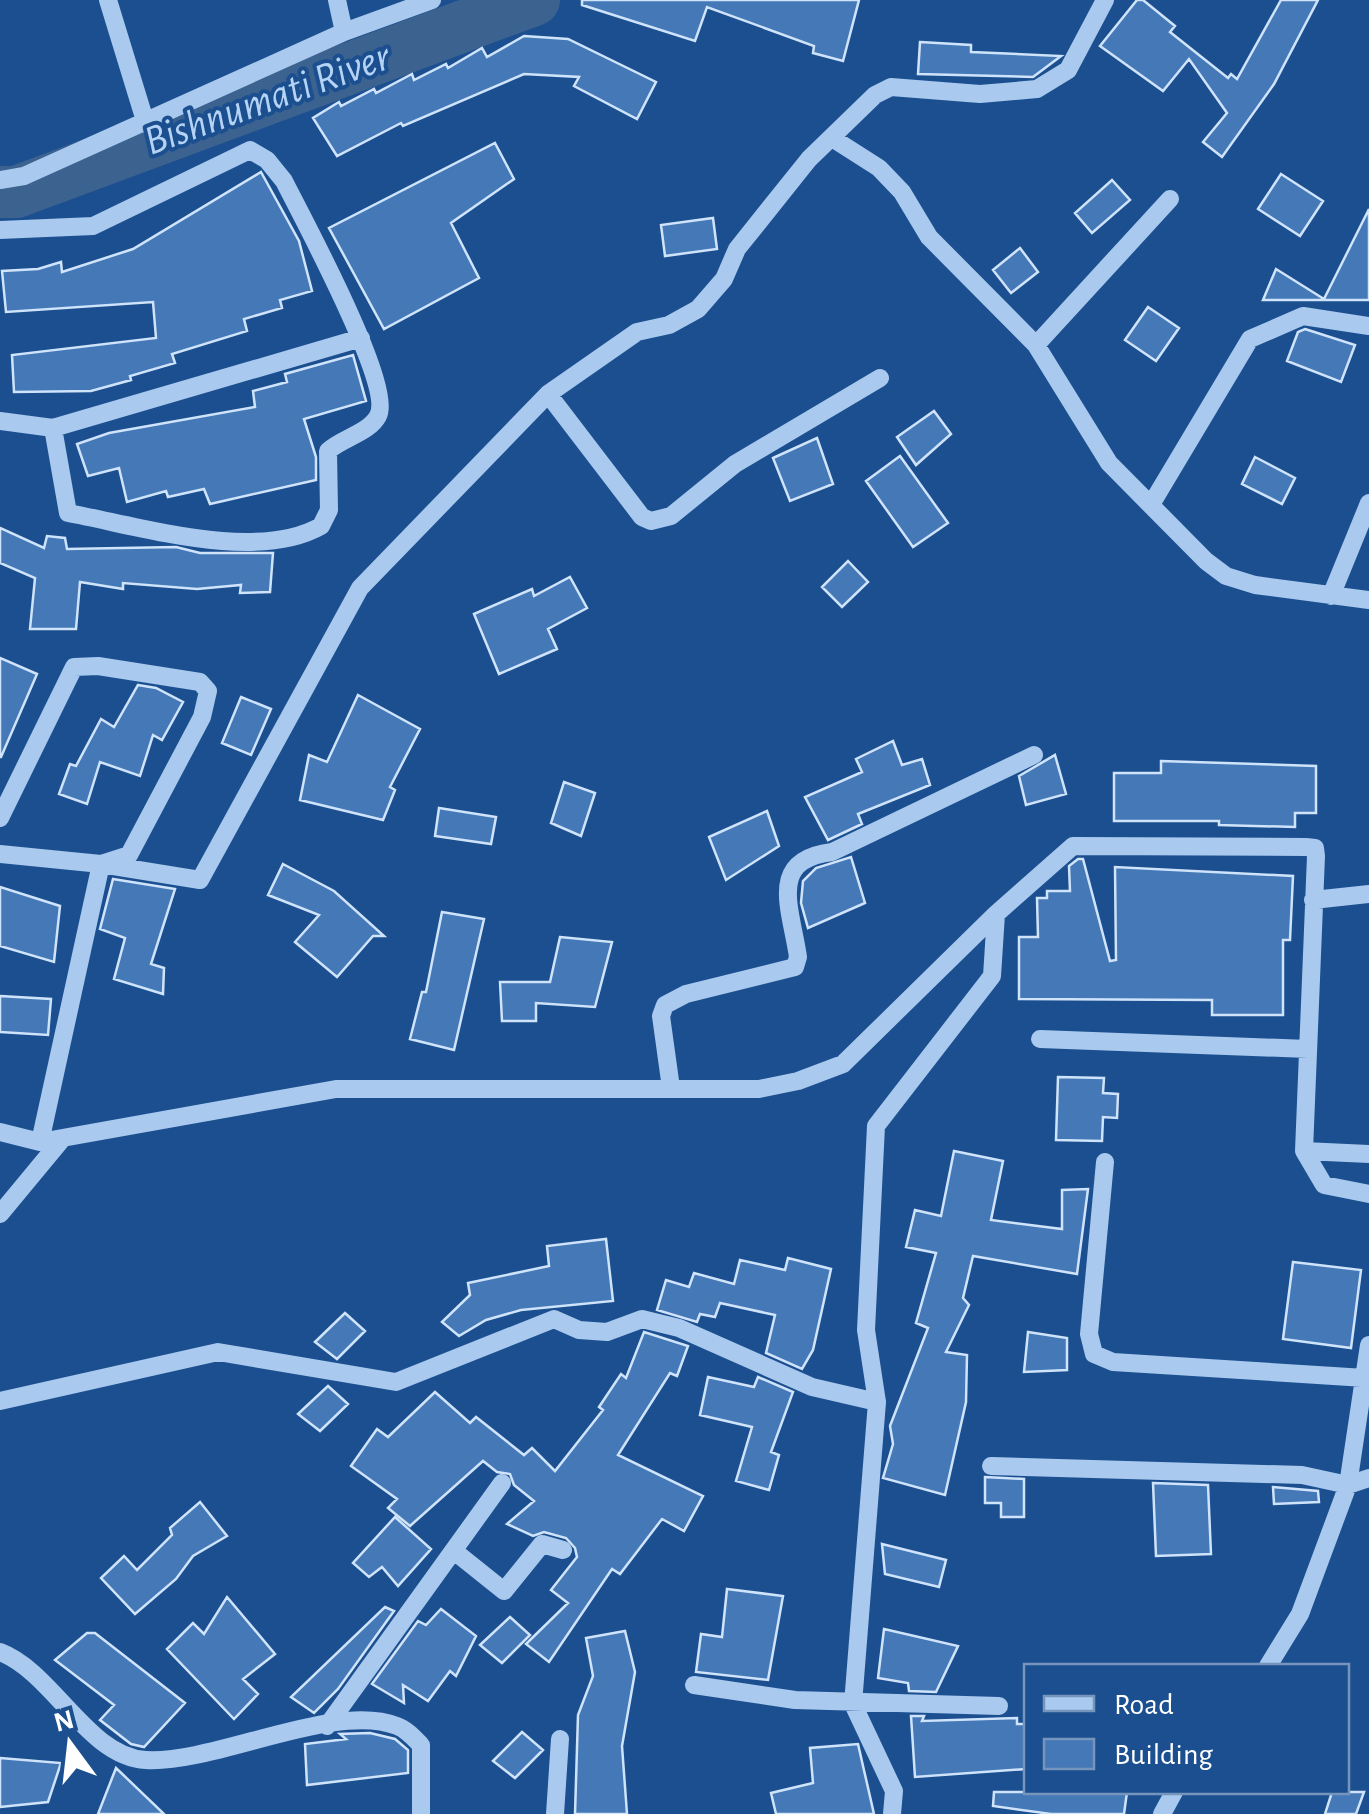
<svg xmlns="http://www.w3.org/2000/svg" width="1369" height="1814" font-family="'Alegreya Sans',sans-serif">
  <rect width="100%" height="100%" fill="#1b4f8f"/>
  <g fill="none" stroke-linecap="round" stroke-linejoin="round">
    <path stroke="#3c6290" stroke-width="52" d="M0,192H16L534,0"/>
  </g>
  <path fill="#4478b7" stroke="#cfe3fa" stroke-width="2.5" d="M582,0H859L843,61L813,53L814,46L707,7L695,41L582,5Z
    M1137,0H1143L1175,26L1170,32L1228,78L1231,74L1237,79L1281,0H1318L1274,84L1222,157L1203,142L1227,113L1189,59L1163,91L1100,46Z
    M524,36L568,39L656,82L637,119L574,86L579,77L524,74L403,126L401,123L337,156L313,118L339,102L341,106L374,89L376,93L412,74L414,80L446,64L448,68L482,48L487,57Z
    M920,42L971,45V52L1061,56L1033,77L918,74Z
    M495,143L514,179L451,223L479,278L384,329L329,228Z
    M261,172L299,241L312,291L280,300L282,308L244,319L247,331L172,354L175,363L130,376L131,380L91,391L14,392L12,355L156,338L153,302L6,312L2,271L38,269L61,262L62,272L133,249Z
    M1281,174L1323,201L1300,236L1258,209Z
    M1112,180L1130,200L1092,233L1075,213Z
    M1369,209V300H1263L1276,269L1324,299Z
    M713,218L717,249L665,256L661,225Z
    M1020,248L1038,272L1011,293L993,270Z
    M1148,307L1179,328L1156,361L1125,340Z
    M1305,329L1355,345L1341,382L1287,361L1298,332Z
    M353,355L366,401L304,419L316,457V480L210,504L204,489L168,497L166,491L127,502L119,468L88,476L77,444L109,433L255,407L253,391L287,382L285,374Z
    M934,411L951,434L916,465L897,437Z
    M817,438L833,484L790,501L773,458Z
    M900,456L948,523L913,547L866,481Z
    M1255,457L1295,478L1282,504L1242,484Z
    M0,528L44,548L47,536L65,538L67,549L176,547L200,553H273L270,592L240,593L241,585L197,589L123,583V589L80,582L76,629H30L35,578L0,563Z
    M848,561L868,582L842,607L822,587Z
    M570,577L587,608L548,629L557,649L499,674L474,614L532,589L534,596Z
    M0,658L37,674L1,757H0Z
    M138,685L156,688L183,702L162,740L153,735L140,776L100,762L87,804L59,794L70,764L76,766L101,719L114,727Z
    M358,695L420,729L390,787L395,790L383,820L300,800L309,755L327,762Z
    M241,697L271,709L251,755L222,743Z
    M893,741L902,765L922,759L930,785L858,814L862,824L828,840L805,797L862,772L856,759Z
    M1055,755L1066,794L1026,805L1019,776Z
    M1161,761L1316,766V813H1295V827L1219,825V821H1114V773H1161Z
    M564,782L595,793L581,836L551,823Z
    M439,808L496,817L491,844L435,836Z
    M767,811L779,846L726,880L709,837Z
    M851,857L865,903L808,928L801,903L803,881L816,868Z
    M1078,859H1083L1110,961L1116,960L1115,867L1293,876L1290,940H1283V1015H1212V1000L1019,999V937H1038L1037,898H1047V891H1070L1069,866Z
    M283,864L334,891L384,936H373L337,977L295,942L319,915L268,895Z
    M113,879L175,889L151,964L164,968L163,994L114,979L125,938L100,929Z
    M0,887L60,906L54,962L0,946Z
    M442,912L484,919L454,1050L410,1039L422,992H426Z
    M560,937L612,942L595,1007L536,1003V1021H502L500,982H550Z
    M0,996L51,999L48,1035L0,1032Z
    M1058,1077L1104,1078L1103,1093L1118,1094L1117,1118L1103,1117L1102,1141L1056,1140Z
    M954,1151L1003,1161L991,1220L1062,1229V1190L1088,1189L1077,1274L973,1256L963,1298L969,1305L946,1352L967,1355L966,1402L945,1495L883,1478L893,1444L890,1426L928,1328L916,1323L936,1253L906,1247L915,1210L941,1216Z
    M606,1239L613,1301L521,1310L486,1320L459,1336L442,1322L470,1295L468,1283L549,1266L547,1246Z
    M788,1258L831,1269L813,1350L802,1369L766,1353L775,1315L720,1303L715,1317L700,1314L697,1322L657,1310L666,1280L689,1287L694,1273L734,1284L740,1260L785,1270Z
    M1293,1262L1361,1270L1351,1348L1283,1339Z
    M345,1313L365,1331L337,1359L315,1342Z
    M644,1332L688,1346L677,1376L670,1373L618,1455L703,1496L684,1531L662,1519L620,1574L612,1569L549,1662L526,1644L568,1603L551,1590L577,1557L575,1548L566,1538L544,1532L533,1536L507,1524L534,1501L514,1485L510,1474L497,1472L483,1461L410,1526L388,1508L397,1499L351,1466L377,1429L388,1437L435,1392L470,1423L476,1417L524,1455L532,1448L555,1471L603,1410L599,1407L621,1374L626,1378Z
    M1028,1332L1067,1338V1370L1024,1372Z
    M708,1377L754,1387L758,1377L793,1392L771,1452L779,1455L769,1490L736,1481L752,1427L700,1415Z
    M328,1386L348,1404L320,1431L298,1414Z
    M985,1477L1024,1479V1517H1001V1503H985Z
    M1153,1483L1208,1485L1211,1554L1156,1556Z
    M1273,1487L1318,1491L1319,1502L1274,1504Z
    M200,1502L227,1536L193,1556L176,1579L135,1614L101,1578L124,1556L137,1570L172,1535L170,1528Z
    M395,1517L431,1549L398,1586L382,1567L369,1577L353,1563Z
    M882,1544L946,1560L939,1587L885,1574Z
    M727,1589L783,1596L768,1680L696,1672L701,1634L722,1637Z
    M227,1597L275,1654L243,1679L258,1694L234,1719L167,1649L193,1623L204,1634Z
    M385,1607L394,1611L338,1689L314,1713L291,1697Z
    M441,1609L476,1636L456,1676L450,1671L428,1701L403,1685L404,1703L372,1684L418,1621L426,1625Z
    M510,1617L530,1635L502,1663L480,1645Z
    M884,1629L958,1646L936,1692L909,1691L908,1683L878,1678Z
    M625,1631L635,1672L622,1746L627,1814H575L578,1715L593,1676L586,1638Z
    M87,1633H95L185,1703L144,1747L131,1744L100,1720L114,1705L55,1660Z
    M911,1716H924L922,1721L1017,1718V1724H1026V1769L915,1777Z
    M522,1732L543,1750L515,1778L493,1761Z
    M370,1733L395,1739L408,1750V1773L307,1785L305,1744L346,1739L340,1734Z
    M858,1744L874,1814H776L771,1793L813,1783L810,1748Z
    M0,1758L61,1763L48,1802L0,1807Z
    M116,1768L164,1814H98Z
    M994,1792H1127L1124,1814H1051L993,1806Z
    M1332,1792H1364L1356,1814H1325Z"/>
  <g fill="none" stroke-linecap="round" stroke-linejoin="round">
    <path stroke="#a9c9ee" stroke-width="18" d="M108,0L146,124
      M337,0L344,32
      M832,138L879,168L902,192L929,237L1036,345L1109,463L1206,561L1226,576L1255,585L1369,600
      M0,180L24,176L344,32L432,0
      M0,230L93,226L250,150L267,160L284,181C302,217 394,386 378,416C369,433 342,438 328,451L329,510L321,526C256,563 139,526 68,513L53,428
      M1036,345L1170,199
      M548,394L642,517L651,521L671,516L735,464L880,378
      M0,421L53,428L361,338
      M1152,503L1250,339L1303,316L1369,326
      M1331,596L1369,503
      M0,818L74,667L98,666L200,682L208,691L202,717L129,855L101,864L40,1142
      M0,854L101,864L200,880L360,588L548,394L637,332L669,325L698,309L724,279L737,249L809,159L875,95L891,87L980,94L1037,89L1068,70L1105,0
      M1313,900L1369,894
      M1040,1039L1308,1049
      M671,1088L661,1016L665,1005L686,994L795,967L798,957C791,908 767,860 832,852L1034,755
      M0,1132L40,1142L336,1089H759L798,1081L843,1064L996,914L1073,846L1306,847L1315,848L1316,856L1304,1151L1324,1185L1369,1194
      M1304,1151L1369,1154
      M1105,1162L1089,1334L1094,1354L1113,1362L1365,1378
      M0,1214L63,1138
      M0,1401L218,1352L396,1382L554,1319L579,1330L607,1332L642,1319L679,1328L812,1387L877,1402
      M991,1466L1302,1475L1348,1485L1369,1478
      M454,1551L504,1591L542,1544L563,1550
      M0,1652C53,1672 88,1757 146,1760C215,1764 335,1701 397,1726C406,1729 414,1738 421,1745V1814
      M1268,1666L1300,1614L1348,1485L1369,1345
      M694,1685L795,1700L999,1706
      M327,1726L502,1483
      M555,1814L560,1739
      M892,1814L894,1791L853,1704L877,1402L866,1330L876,1126L992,976L996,914
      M1162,1814L1174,1792"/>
  </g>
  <g text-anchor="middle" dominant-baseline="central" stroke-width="8" stroke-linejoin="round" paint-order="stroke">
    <g font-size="42" font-style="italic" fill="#b5d3f5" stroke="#1b4f8f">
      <text transform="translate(267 99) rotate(-20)">Bishnumati River</text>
    </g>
  </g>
  <rect x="1024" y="1664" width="325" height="130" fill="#1b4f8f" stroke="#7695bc" stroke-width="2.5"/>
  <rect x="1044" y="1696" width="50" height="15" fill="#a9c9ee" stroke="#7695bc" stroke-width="2.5"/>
  <text x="1114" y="1714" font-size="30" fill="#ffffff">Road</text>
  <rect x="1044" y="1739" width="50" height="30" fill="#4478b7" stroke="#7695bc" stroke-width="2.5"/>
  <text x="1114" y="1764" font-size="30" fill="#ffffff">Building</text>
  <g transform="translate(70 1744) rotate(345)" stroke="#1b4f8f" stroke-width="8" paint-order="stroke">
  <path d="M0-8L18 38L0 25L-18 38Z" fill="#ffffff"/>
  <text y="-15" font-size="28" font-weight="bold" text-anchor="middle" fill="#ffffff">N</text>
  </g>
</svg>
